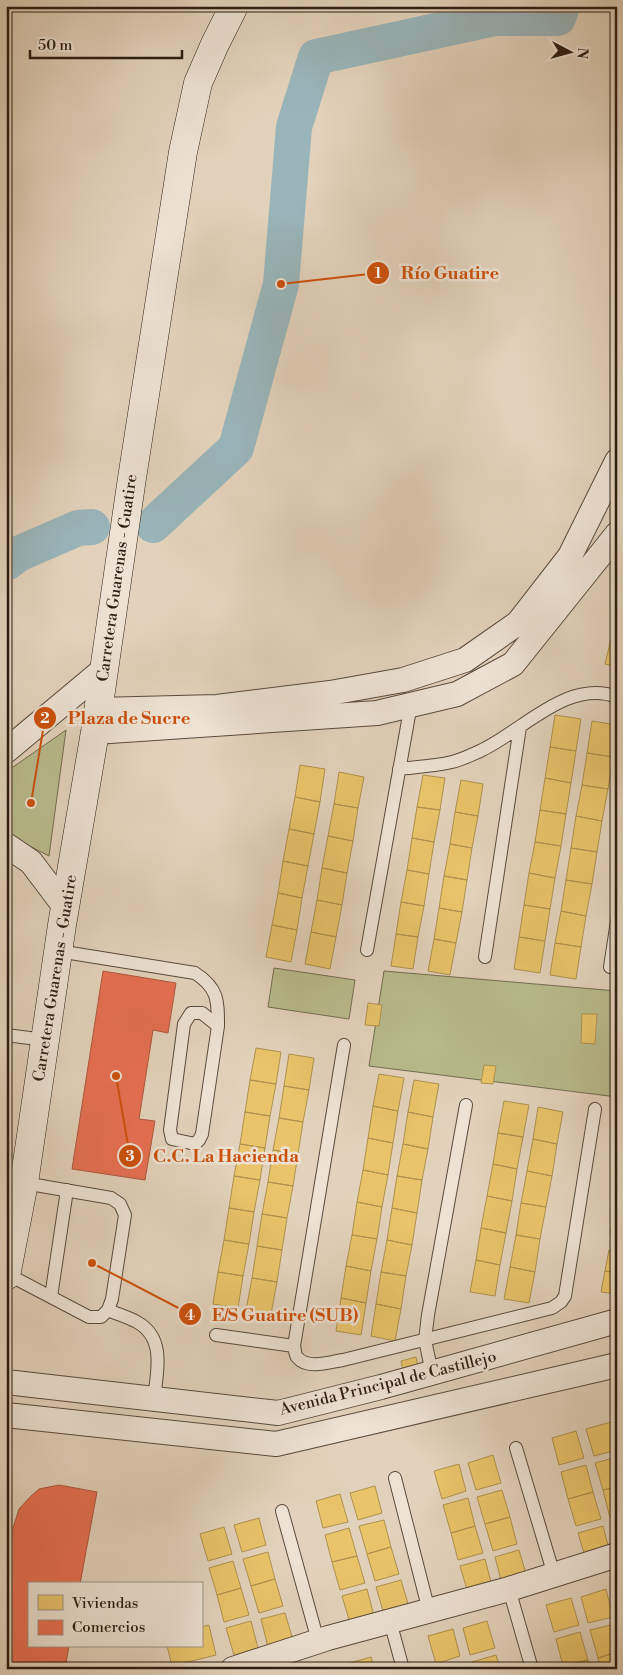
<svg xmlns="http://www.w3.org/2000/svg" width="623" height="1675" font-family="'Libre Bodoni',serif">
  <rect width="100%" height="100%" fill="#e3d2bb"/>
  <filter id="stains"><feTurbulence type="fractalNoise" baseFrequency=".004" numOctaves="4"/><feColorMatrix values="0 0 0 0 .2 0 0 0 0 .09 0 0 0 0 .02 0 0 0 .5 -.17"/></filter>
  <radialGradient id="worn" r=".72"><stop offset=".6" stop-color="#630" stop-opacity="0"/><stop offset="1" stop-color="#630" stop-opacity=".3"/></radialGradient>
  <path fill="#b8bb8d" stroke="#726c50" d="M66,730L49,856L6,834V772Z
    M274,968L355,980L349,1019L268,1007Z
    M384,971L617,991V1097L369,1066Z"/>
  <path fill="#e9c46a" stroke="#b09250" d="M611,639L617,640V667L605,664Z
    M555,715L581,719L576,751L550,747Z
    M592,721L617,725L613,757L587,753Z
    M550,747L576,751L571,783L545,778Z
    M587,753L613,757L608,789L582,785Z
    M300,765L325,769L320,802L295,797Z
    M339,772L364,777L358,808L334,804Z
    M423,775L445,778L440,810L417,807Z
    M545,778L571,783L566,814L540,810Z
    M461,780L483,784L478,816L455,812Z
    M582,785L608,789L602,821L576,816Z
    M295,797L320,802L314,834L289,829Z
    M334,804L358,808L353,841L328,836Z
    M417,807L440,810L434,842L412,838Z
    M540,810L566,814L561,846L535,842Z
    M455,812L478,816L472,848L450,844Z
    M576,816L602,821L597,852L571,848Z
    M289,829L314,834L308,866L283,861Z
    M328,836L353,841L347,873L322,868Z
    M412,838L434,842L429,874L407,870Z
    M535,842L561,846L555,878L529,873Z
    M450,844L472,848L467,880L444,876Z
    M571,848L597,852L592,884L566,880Z
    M283,861L308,866L302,898L278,893Z
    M322,868L347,873L342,905L317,900Z
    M407,870L429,874L424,906L401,902Z
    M529,873L555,878L550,909L524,905Z
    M444,876L467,880L462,912L439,908Z
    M566,880L592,884L586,916L561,911Z
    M278,893L302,898L297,930L272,925Z
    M317,900L342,905L336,937L311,932Z
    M401,902L424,906L418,937L396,934Z
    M524,905L550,909L545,941L519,937Z
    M439,908L462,912L456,943L434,939Z
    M561,911L586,916L581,947L555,943Z
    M272,925L297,930L291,962L266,957Z
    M311,932L336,937L330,969L305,964Z
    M396,934L418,937L413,969L391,966Z
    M519,937L545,941L540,973L514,969Z
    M434,939L456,943L450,975L428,971Z
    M555,943L581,947L576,979L550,975Z
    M368,1003L382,1005L379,1026L365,1025Z
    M582,1014H597L595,1044L581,1043Z
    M256,1048L281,1052L276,1084L250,1080Z
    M289,1054L314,1058L309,1090L284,1086Z
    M484,1065L496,1066L493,1084L481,1083Z
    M379,1074L404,1078L398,1111L373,1106Z
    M250,1080L276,1084L270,1116L245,1112Z
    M414,1080L439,1084L433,1117L408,1112Z
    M284,1086L309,1090L303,1122L279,1118Z
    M504,1101L529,1105L523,1137L498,1133Z
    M373,1106L398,1111L393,1143L368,1138Z
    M538,1107L563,1112L557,1144L533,1139Z
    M245,1112L270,1116L265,1148L240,1144Z
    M408,1112L433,1117L428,1149L403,1144Z
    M279,1118L303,1122L298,1154L273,1150Z
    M498,1133L523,1137L517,1169L493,1164Z
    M368,1138L393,1143L388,1175L363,1170Z
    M533,1139L557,1144L552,1176L527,1171Z
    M240,1144L265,1148L260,1180L234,1176Z
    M403,1144L428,1149L422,1180L397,1176Z
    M273,1150L298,1154L293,1186L268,1182Z
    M493,1164L517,1169L512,1201L487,1196Z
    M363,1170L388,1175L382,1207L357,1202Z
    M527,1171L552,1176L546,1207L521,1203Z
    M234,1176L260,1180L254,1212L229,1208Z
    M397,1176L422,1180L417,1213L392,1208Z
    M268,1182L293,1186L287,1218L262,1214Z
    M487,1196L512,1201L506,1233L481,1228Z
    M616,1201L617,1202V1235L610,1234Z
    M357,1202L382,1207L377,1239L352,1235Z
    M521,1203L546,1207L540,1239L516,1235Z
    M229,1208L254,1212L249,1244L224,1240Z
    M392,1208L417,1213L412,1245L387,1240Z
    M262,1214L287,1218L282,1250L257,1246Z
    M481,1228L506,1233L500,1265L476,1260Z
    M352,1235L377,1239L371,1271L346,1266Z
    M516,1235L540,1239L535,1272L510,1267Z
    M224,1240L249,1244L243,1276L218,1272Z
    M387,1240L412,1245L406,1276L381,1272Z
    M257,1246L282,1250L277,1282L252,1278Z
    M609,1250L617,1251V1273L605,1271Z
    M476,1260L500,1265L495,1296L470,1292Z
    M346,1266L371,1271L366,1303L341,1298Z
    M510,1267L535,1272L529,1303L504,1299Z
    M605,1271L617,1273V1294L601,1292Z
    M218,1272L243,1276L238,1308L213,1304Z
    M381,1272L406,1276L401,1309L376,1304Z
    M252,1278L277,1282L271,1314L246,1310Z
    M341,1298L366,1303L361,1335L336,1331Z
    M376,1304L401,1309L395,1341L371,1336Z
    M416,1357L419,1371L404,1375L401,1361Z
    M611,1422L617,1444V1450L594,1456L586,1429Z
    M576,1431L584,1458L559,1465L552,1438Z
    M493,1455L501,1483L476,1490L468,1463Z
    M617,1457V1487L603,1490L595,1463Z
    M459,1464L466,1491L442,1499L434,1471Z
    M586,1465L593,1492L568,1499L561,1472Z
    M375,1486L382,1513L358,1520L350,1493Z
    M617,1487V1516L610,1518L603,1490Z
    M502,1490L510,1517L485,1524L477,1497Z
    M593,1492L601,1519L576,1526L568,1499Z
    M340,1494L348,1522L323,1528L316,1501Z
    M468,1498L475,1526L451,1533L443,1505Z
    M510,1517L517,1544L493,1551L485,1524Z
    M259,1518L266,1545L242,1552L234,1525Z
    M384,1520L391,1547L367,1554L359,1526Z
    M475,1526L483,1553L458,1560L451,1533Z
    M603,1526L610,1553L586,1560L578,1533Z
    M224,1527L232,1554L208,1561L200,1534Z
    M349,1528L357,1556L332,1562L325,1535Z
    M391,1547L399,1574L375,1581L367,1554Z
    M519,1550L527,1577L502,1584L495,1557Z
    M268,1552L275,1579L251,1586L243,1559Z
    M357,1556L365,1583L340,1590L332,1562Z
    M485,1559L492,1586L468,1593L460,1566Z
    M233,1561L241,1588L217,1595L209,1568Z
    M275,1579L283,1606L259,1613L251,1586Z
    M401,1580L409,1607L384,1614L376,1587Z
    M241,1588L249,1615L224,1622L217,1595Z
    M367,1589L374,1616L350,1623L342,1596Z
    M606,1589L613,1617L588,1623L581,1597Z
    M571,1598L579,1625L554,1632L546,1605Z
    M285,1613L293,1640L268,1647L261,1619Z
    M251,1621L258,1648L234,1655L226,1628Z
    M487,1621L495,1648L470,1655L463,1628Z
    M615,1624L617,1632V1652L598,1658L590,1630Z
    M209,1625L216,1655L172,1666L167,1646H201V1627Z
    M453,1629L460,1656L436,1664L428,1636Z
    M580,1632L588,1660L563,1666L556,1639Z
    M617,1652V1669H601L598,1658Z
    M496,1655L500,1669H474L472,1662Z
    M371,1657L374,1669H348L346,1664Z
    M588,1660L590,1669H564L563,1666Z"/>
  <path fill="#e76f51" stroke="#af573e" d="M103,971L176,983L168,1033L153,1030L139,1119L155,1121L145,1180L72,1169Z
    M59,1485L97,1492L80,1584H29V1646H69L65,1669H6V1566L13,1528L19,1509L31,1496L39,1489Z"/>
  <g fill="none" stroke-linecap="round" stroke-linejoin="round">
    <path stroke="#99b5ba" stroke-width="36" d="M153,525L236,448L281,284L294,127L316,57L495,18H558L562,6
      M6,563L18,554L78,528L92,527"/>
    <g stroke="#5a4b3c" stroke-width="14">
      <path id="service" d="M399,769C416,767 435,766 452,762C461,760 471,755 480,751C522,732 567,678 617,697
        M367,950L411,704
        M58,951L195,973C218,988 218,1000 218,1026L202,1134L199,1140L195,1144L172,1139L170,1130L184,1024L191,1013H202L218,1026
        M485,957L520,727
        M610,967L617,921
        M6,1035L45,1040
        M344,1045L294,1346C295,1349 295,1355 297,1357C307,1370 330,1362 343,1360L552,1308L561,1302L565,1296L595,1109
        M7,1274L89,1317H101L108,1310L112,1299L125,1215L120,1204L111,1198L24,1183
        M51,1297L67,1190
        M108,1310C117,1314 128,1317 137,1322C166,1338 157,1372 154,1398
        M216,1335L294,1346
        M432,1373L425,1340L428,1315L466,1105
        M516,1448L554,1575
        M395,1478L429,1611
        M282,1511L318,1641
        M509,1589L532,1669
        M390,1621L403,1669"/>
    </g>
    <g stroke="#5a4b3c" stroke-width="26">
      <path id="minor" d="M97,710L217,707L330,693L403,680L465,660L518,623L570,556L617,461
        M95,732L377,713L457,694L513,664L617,534
        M6,751L103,670
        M6,845L31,862L65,907
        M6,1382L278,1413L381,1387L617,1321
        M6,1415L276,1444L617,1365
        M233,1669L328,1638L509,1589L617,1555"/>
    </g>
    <g stroke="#2c1e12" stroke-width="29">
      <path id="secondary" d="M6,1276L24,1183L62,925L95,732L132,478L183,152L198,83L215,44L234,6"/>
    </g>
    <use href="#service" stroke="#ede2d3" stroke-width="12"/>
    <use href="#minor" stroke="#ede2d3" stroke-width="24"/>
    <use href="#secondary" stroke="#ede2d3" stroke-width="28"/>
  </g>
  <g text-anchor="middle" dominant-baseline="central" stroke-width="5" stroke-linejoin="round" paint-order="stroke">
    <g font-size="16" fill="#2c1e12" stroke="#ede2d3">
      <text transform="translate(117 578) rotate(-82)">Carretera Guarenas - Guatire</text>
      <text transform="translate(55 978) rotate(-81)">Carretera Guarenas - Guatire</text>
      <text transform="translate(388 1383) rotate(-14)">Avenida Principal de Castillejo</text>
    </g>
  </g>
  <path fill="none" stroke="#cc500d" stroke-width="2" d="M281 284L378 273M31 803L45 718M116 1076L130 1156M92 1263L190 1314"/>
  <g fill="#cc500d" stroke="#ede2d3" stroke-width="2">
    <circle cx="281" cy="284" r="5"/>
    <circle cx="31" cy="803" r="5"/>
    <circle cx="116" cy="1076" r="5"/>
    <circle cx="92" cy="1263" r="5"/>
    <circle cx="378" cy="273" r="12"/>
    <circle cx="45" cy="718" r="12"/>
    <circle cx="130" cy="1156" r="12"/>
    <circle cx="190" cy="1314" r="12"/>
  </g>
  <g font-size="15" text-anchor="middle" font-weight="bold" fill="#fff">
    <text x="378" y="278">1</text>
    <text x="45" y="723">2</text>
    <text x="130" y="1161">3</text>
    <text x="190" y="1320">4</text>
  </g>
  <g font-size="18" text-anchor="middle" font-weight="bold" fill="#cc500d" stroke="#ede2d3" stroke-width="5" stroke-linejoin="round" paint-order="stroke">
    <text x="450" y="279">Río Guatire</text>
    <text x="129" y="724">Plaza de Sucre</text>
    <text x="226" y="1162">C.C. La Hacienda</text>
    <text x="285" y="1321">E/S Guatire (SUB)</text>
  </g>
  <rect width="623" height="1675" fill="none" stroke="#e3d2bb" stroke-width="25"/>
  <rect x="8" y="8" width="608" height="1660" fill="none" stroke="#2c1e12" stroke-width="2.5"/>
  <rect x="12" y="12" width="598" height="1650" fill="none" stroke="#2c1e12"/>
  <rect x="28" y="1582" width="175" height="65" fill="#ede2d3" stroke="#a09486"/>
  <rect x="38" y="1595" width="25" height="15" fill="#e9c46a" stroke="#a09486"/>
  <text x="72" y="1608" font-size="15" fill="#2c1e12">Viviendas</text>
  <rect x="38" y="1620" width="25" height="15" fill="#e76f51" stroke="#a09486"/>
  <text x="72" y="1632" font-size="15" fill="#2c1e12">Comercios</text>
  <g transform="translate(570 52) rotate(96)" stroke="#ede2d3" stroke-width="4" paint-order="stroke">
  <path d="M0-4L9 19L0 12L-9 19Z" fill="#2c1e12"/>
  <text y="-8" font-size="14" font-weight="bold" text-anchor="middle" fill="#2c1e12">N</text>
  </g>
  <path d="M30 50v8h152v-8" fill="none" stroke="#2c1e12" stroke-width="2.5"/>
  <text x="38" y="50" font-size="15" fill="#2c1e12" stroke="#ede2d3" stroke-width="4" paint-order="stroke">50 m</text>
  <rect width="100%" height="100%" filter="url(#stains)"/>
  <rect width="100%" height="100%" fill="url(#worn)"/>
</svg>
